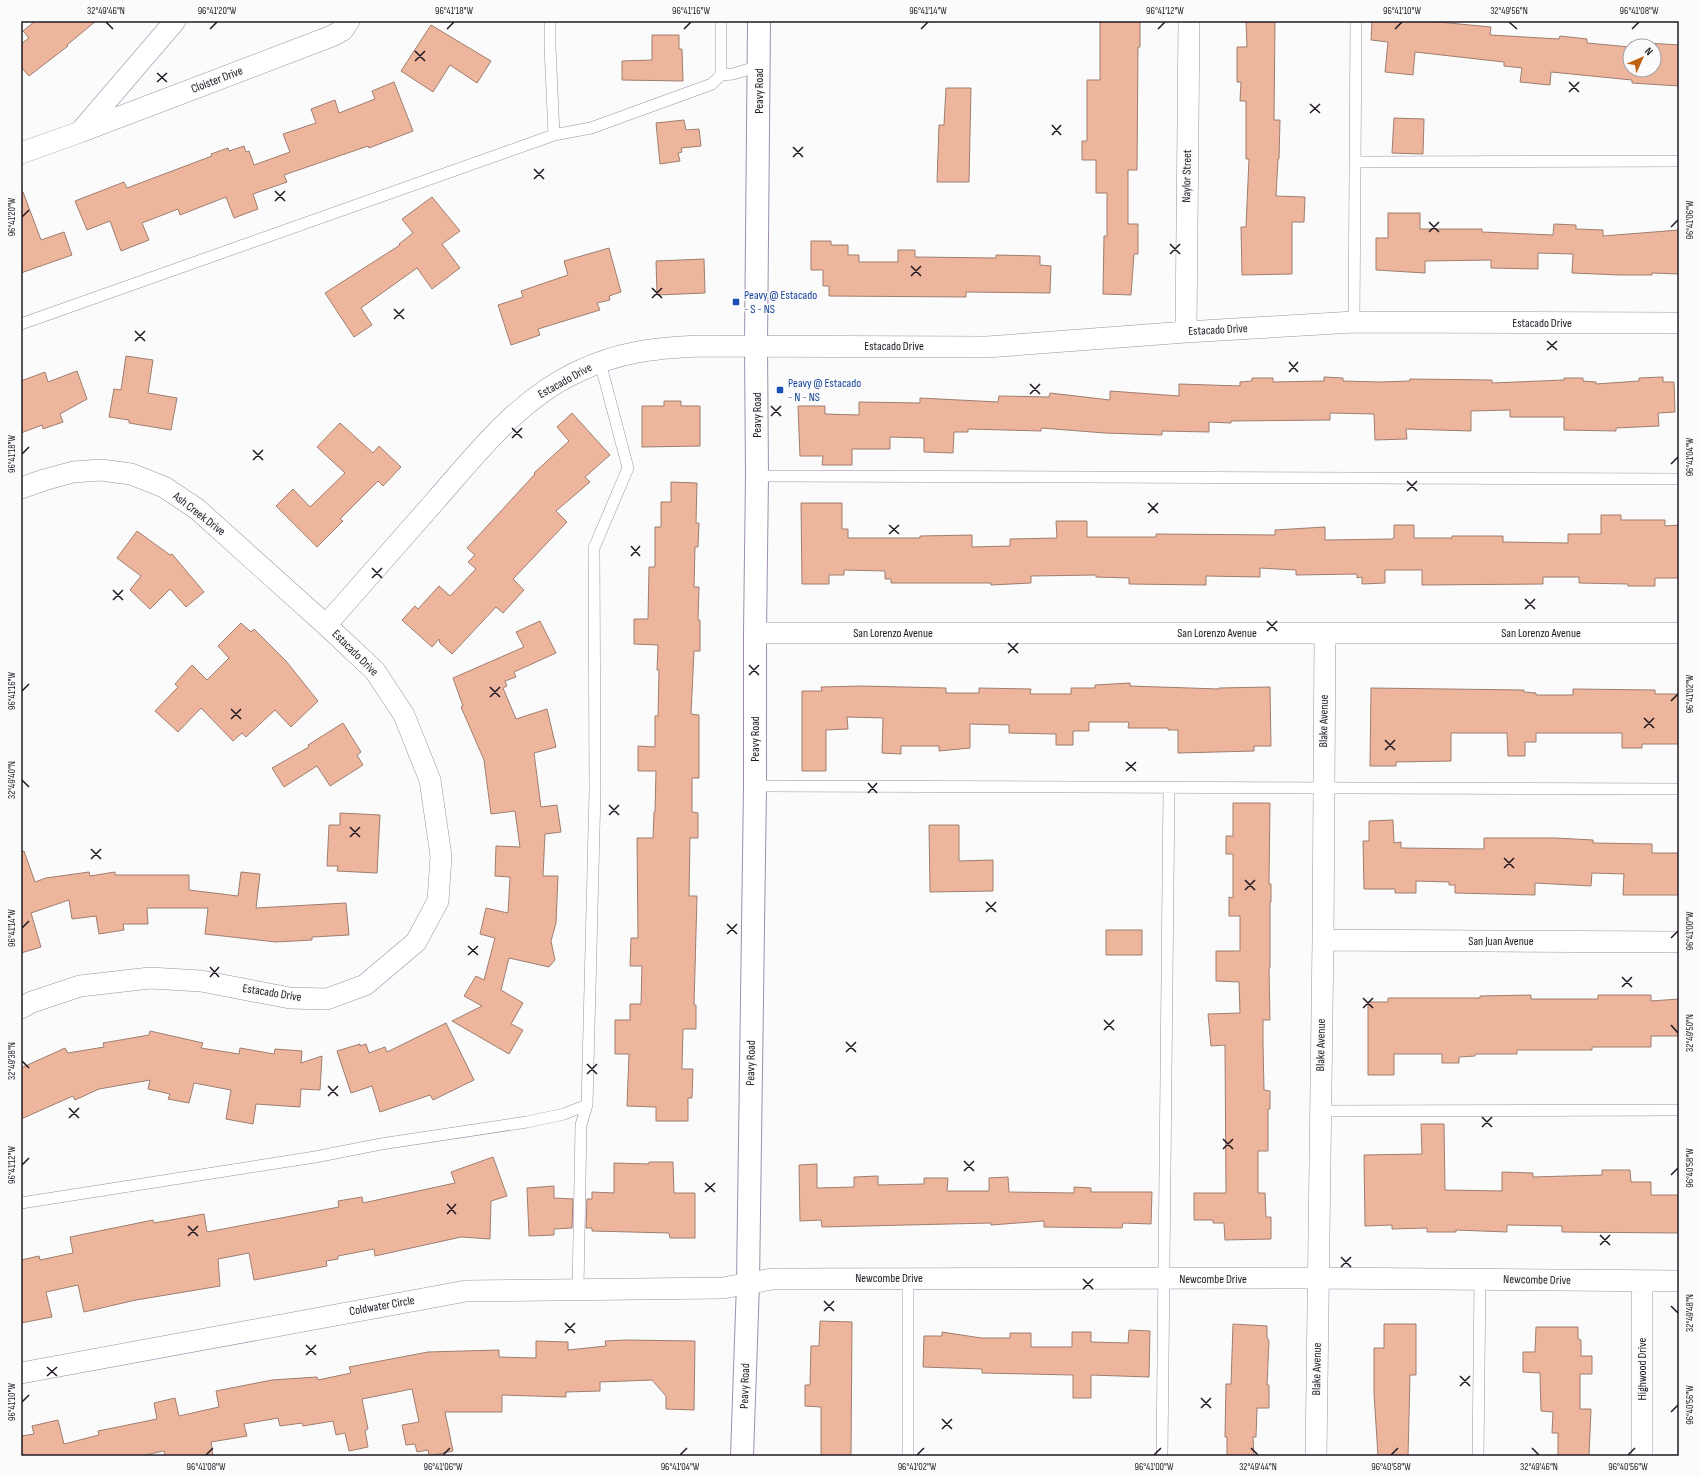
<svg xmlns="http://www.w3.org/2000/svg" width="1700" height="1477" font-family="'Sofia Sans Condensed',sans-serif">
  <rect width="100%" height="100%" fill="#fbfbfb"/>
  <path fill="#eeb59d" stroke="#9f7e6f" d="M35,21H96L67,45L68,46L29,76L21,67V44L29,38L23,31Z
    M1109,21H1140V47H1138L1137,170H1128V224H1138V254H1134L1131,295L1103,294L1104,236H1107V193H1096V160H1082V141H1087V80H1100V22Z
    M1246,21H1275L1274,120H1280L1279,159H1278L1276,196L1305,197L1304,222H1292V274L1242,275L1241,227H1246L1249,159H1246V101H1240L1241,82H1237V47H1247Z
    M1372,21H1428L1491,27L1490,35L1559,39L1560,36L1587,39V43L1630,47V70H1654V46H1631V42L1679,45V86L1632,83V80L1551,72L1550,85L1520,82L1522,68L1504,66V62L1415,52L1413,75L1385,72L1388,42L1371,40Z
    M431,25L491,61L477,83L450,65L433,92L401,71Z
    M652,35H679V49H682L683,81L622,80V61L652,60Z
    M394,82L413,131L369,148L368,146L284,175L287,182L253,194L258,209L234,218L226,197L180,215L178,209L142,223L149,240L121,251L110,221L87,230L75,201L124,182L127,188L212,156L211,154L228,148L229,151L244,146L246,152L249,151L254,165L290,152L283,134L316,123L311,109L335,100L339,113L375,99L372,91Z
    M946,88H971L969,182H937L939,125H944Z
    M1394,118L1424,119L1423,154L1392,153Z
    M684,120L686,130L699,129L701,146L681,148L682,152L678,153L680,161L660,164L656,123Z
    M21,192H23L41,240L64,232L72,255L21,273Z
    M432,197L460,231L442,244L460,268L432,289L417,268L361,308L372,325L354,337L325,293L400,245L399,244L413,233L402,219Z
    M1388,213H1420V229H1482V232L1553,235L1554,224L1576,225V229L1603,230V236L1679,230V274L1652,273V275H1620L1572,273L1573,254L1538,253V269L1491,268V260L1425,261V273L1376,270V238H1388Z
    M811,241H831V245H848V255H859V262H898V250H915V257L996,258V255L1040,256V265L1051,266L1050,293L966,292V297L829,296V286H823V270H811Z
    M609,248L621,292L609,296L610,300L597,303L600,310L538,329L540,335L511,345L498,305L523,297L521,291L568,275L564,261Z
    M704,259L705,293L657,295L656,261Z
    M126,356L153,360L148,393L177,398L171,430L129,423V420L109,417L114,389L121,390Z
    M77,371L87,399L60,414L63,422L43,429L42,425L21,433V381L45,372L48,382Z
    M1324,377L1343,378V381L1379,382L1410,381V379L1492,380V383L1564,380V378H1583V381L1596,382V384L1639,381V378L1663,377V382H1674L1675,412L1658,413L1659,426L1616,428V431L1564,430V417H1510V410L1471,411V431L1406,429L1407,439L1375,440L1374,414L1330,413V420L1231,421V423L1209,422V432L1162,431V435L1105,433L1041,428V431L968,429V432H954L953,453L924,452V438L890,437V449H852V465H822L823,456H800L798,406H825V414L859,415V402L920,403V398L998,402L999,396L1049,397L1050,393L1110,400V391L1179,396V384L1240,386V382L1252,381V378H1273V382L1324,381Z
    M664,401H681V406H700V446L642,447V406H664Z
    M572,413L610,455L585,477L590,482L556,511L567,522L513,579L524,590L503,613L496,607L452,654L440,643L439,639L432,647L402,620L415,606L418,609L439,586L450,596L476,569L468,562L475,555L467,548L535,474L534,473L569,441L557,427Z
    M340,423L373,453L379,446L401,467L383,486L378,481L340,519L343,521L317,547L276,506L293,489L310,507L345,473L317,447Z
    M671,482L697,483L696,523H699L698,547H695L694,587H699L698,620H700V651H694L691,714L699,715V778H692V812L698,813V838H690L689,896H697L694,1005H696V1029H683L682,1069H693L692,1098H688V1121H656V1107L627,1106L629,1054H615V1020H630V1004H641L642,966H630L631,938H638L637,838H653L654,812H655L656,771H638V746L655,747V716H658L659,670H657L658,645L634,644V619H648L649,567H655V527H661V502H671Z
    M801,503H842V529H848V538H920V536L972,535V547L1010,546V539L1057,538L1056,521H1087V537H1156V534L1275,535V530L1325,527V540L1392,539L1394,538V525H1414V538H1452V536H1503V542L1568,543V534H1601V515H1621V520H1665V526L1679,525V578H1655V586H1628V584L1579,583V577H1543V584L1422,585V570H1385V583L1362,584V577L1357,578V574L1296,575V570L1260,568V577L1206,576V585L1129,584V578L1096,577V575L1031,576V583L991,585V583H891V579H885V571L844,570V575H829V584H802Z
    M137,531L170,555L172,554L204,592L186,607L170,589L150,609L130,590L141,576L117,558Z
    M540,621L556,653L514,672L516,677L505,681L507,686L503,688L516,719L547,709L556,747L534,753L541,807L557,805L561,832L545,834L543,876H558L556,923L551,941L555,960L549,967L509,958L501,990L523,1003L511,1024L523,1030L509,1054L452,1021L482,1006L464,996L476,976L484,980L495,938L480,934L486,908L508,913L510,877L495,876L496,846L520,847L515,811L491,814L484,760L461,707L463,706L453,678L524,647L516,632Z
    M241,623L251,632L254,629L286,661L318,701L291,727L275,710L246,737L242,733L233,741L201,708L178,732L155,711L178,687L175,684L192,665L207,680L229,658L218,646Z
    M1130,683V686L1219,689V688L1270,687L1271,746H1254V751L1178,753V730H1168V728H1128L1129,722H1089V731H1073V745H1056V734L1009,733V725L970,724V748L939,751V746H901V754L882,753L883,718L847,717L848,729L826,730V771H802V691H822L821,687L861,686L946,688V693H979V688L1031,689L1030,694H1071V688H1095V685Z
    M1371,688L1524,690V692L1536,693V695H1573V689L1655,690V694H1679V744H1642V748H1622V733H1536V742H1525V756H1508L1507,733H1451V761L1396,762V766H1370Z
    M343,723L361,752L357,755L363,765L330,786L317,766L284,787L272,768L309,747L308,745Z
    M1233,803H1270L1269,884H1271V902H1270V968H1269L1270,1020H1263V1044L1264,1090L1270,1091V1109H1268V1151H1258V1193H1265L1266,1217H1271V1239L1225,1240L1224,1223H1213V1220H1194V1193H1226L1225,1045L1211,1046L1208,1014L1240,1013L1239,982L1216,981V951H1240V916H1229V897L1233,898V854H1226V836H1233Z
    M340,813L380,815L377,873L337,871L338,866H327L329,825H340Z
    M1393,820L1394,843L1401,842V848L1484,849V838H1555L1593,840V843L1652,844V853H1679V895H1623L1624,874L1592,873L1591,886L1535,883V895L1455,893V885H1449V882L1416,881V893H1395V889H1364L1363,841H1369V821Z
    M929,825H959V861L993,860V891L930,892Z
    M24,851L35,882L46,878L89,872L90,876L115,872V875H189V890L238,896L241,872L260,874L256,908L346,903L349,935L312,937V940L276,942L205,934L208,908H147L148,924H123L124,930L99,934L96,916L72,919L69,900L31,913L41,947L21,953V852Z
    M1106,930H1142V955H1106Z
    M1531,995V999H1598V995H1651V1001L1679,999V1036H1651V1047H1592V1050H1517V1054H1475V1056L1459,1057V1063H1442V1054H1394V1075H1368V1002H1388V998H1480V996Z
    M446,1023L474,1080L433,1100L430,1095L380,1112L372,1086L351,1093L337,1051L360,1044V1046L366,1044L369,1053L385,1047L387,1052Z
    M150,1031L203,1043L201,1048L239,1054L240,1048L274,1054L275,1049L302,1051L301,1063L322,1056L320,1090L301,1089L300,1107L256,1104L253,1124L226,1119L231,1090L194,1083L189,1103L168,1099L170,1094L148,1089L150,1080L99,1089L75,1100L73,1096L21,1119V1068L65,1048L68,1053L104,1047L103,1043L149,1035Z
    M1421,1124H1444L1445,1190L1502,1191V1172L1533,1173V1177L1602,1175V1170H1630L1631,1182H1651V1195H1679V1233L1562,1232V1226L1507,1225V1232L1456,1230V1232H1427V1228L1392,1229V1225L1365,1226L1364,1155L1422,1154Z
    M493,1157L507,1196L491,1201L490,1239L461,1237L375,1256L374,1249L338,1256V1259L326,1261L327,1266L254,1280L249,1253L218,1259L220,1286L136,1300L84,1312L78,1285L46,1292L52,1317L21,1323V1260L39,1256L40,1260L73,1253L70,1237L153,1220L154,1223L204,1214L207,1232L339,1207L338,1201L362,1197L363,1203L455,1183L451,1172Z
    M649,1162H673L674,1193H695V1238H670L669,1233L592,1231V1228H586L587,1199H592V1192L614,1193V1163L649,1164Z
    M817,1164V1188L854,1187V1177L878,1176V1185L924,1184V1178H948L947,1191H989V1178L1008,1177L1009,1192L1074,1193V1187L1091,1188V1192H1152L1151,1224L1123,1223L1122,1228L1044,1227V1221L991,1225V1223L822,1227L821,1220L800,1221L799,1165Z
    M554,1186V1198L573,1199L572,1228L554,1229V1235L529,1236L527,1188Z
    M820,1321L852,1322L851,1456H821V1407L805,1406V1385H810L811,1346H819Z
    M1233,1324L1267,1326V1337L1269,1341L1267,1385H1269V1408H1257L1256,1437H1253L1254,1456H1227V1437H1225L1226,1384H1231Z
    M1384,1324H1416V1375H1410L1408,1456H1378L1374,1393V1348H1384Z
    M1536,1327H1578V1339L1581,1340V1356H1592V1374H1580V1409H1591L1589,1456H1558V1433H1552L1553,1412L1541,1411L1540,1373L1523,1372V1352H1535Z
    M1129,1330L1150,1331L1149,1377L1091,1375V1398H1073V1375L982,1373V1369L923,1367L924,1336H942V1332L981,1338H1010V1333H1031V1347H1072V1332H1091V1342L1128,1343Z
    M626,1340L695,1341L694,1410L666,1409V1396L652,1380L600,1382V1391L566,1392V1397L502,1395V1412H445L453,1451L429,1456L428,1450L417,1452L415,1444L406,1445L402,1425L419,1422L412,1389L362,1399L368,1429L365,1430L368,1447L349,1451L345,1433L336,1435L333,1421L303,1426L302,1423L280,1426L278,1418L244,1424L247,1436L211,1442L213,1456H165L164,1451L140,1456H21V1436L34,1434L32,1426L58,1420L64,1444L99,1435L98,1431L157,1419L154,1403L175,1398L179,1416L219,1407L216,1391L272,1380L317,1377L318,1380L351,1373L349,1367L428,1352L499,1350V1357L536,1358V1341L568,1342V1350L606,1346L605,1341Z"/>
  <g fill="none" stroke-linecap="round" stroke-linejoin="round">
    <g stroke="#a08eab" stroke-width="12">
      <path id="service" d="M550,21V47L554,135L591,128L712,84L721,75
        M721,21V75L733,74L759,66
        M1355,162L1679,161
        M1354,322L1356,21
        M21,324L554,135
        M757,476L1679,479
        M755,786L1679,789
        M1320,1111L1679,1110
        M21,1203L315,1157L381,1144L527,1122L564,1114L587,1105
        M578,1289L581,1125L587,1105L595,791L594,548L628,468L600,362
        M908,1456V1278
        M1162,1456L1169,788
        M1478,1456L1480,1280"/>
    </g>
    <g stroke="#a08eab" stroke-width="22">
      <path id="minor" d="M80,132L332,36L343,30L349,21
        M21,153L80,132L175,21
        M1186,332L1189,21
        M21,488L44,480L73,472L101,470L131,474L164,487L197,509L326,625L375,671L404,715L430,780L441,856L438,901L416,942L365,985L327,999L290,998L201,981L150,978L80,986L32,1002L21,1008
        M326,625C363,583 400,541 436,500C477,453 519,399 577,372C618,352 654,348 700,346L987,347L1186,332L1354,322L1679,323
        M755,633H1679
        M1323,940L1679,942
        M21,1373L466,1291L723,1288L772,1279L1318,1278L1679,1281
        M1316,1456L1323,940L1325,633
        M1642,1456V1281"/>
    </g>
    <g stroke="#a08eab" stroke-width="24">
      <path id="tertiary" d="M742,1456L748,1283L755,786V633L757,476L756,346L759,21"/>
    </g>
    <use href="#service" stroke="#fff" stroke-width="11"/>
    <use href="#minor" stroke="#fff" stroke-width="21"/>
    <use href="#tertiary" stroke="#fff" stroke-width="22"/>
  </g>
  <path fill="none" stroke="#201924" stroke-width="1.5" d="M106,22L113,29M1509,22L1517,29M210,29L217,22M447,29L454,22M684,29L691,22M921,29L928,22M1158,29L1165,22M1395,29L1402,22M1632,29L1639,22M415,51L425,61M415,61L425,51M157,73L167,82M157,82L167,73M1569,82L1579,92M1569,92L1579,82M1310,104L1320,113M1310,113L1320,104M1052,125L1061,135M1052,135L1061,125M793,147L803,157M793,157L803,147M534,169L544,179M534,179L544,169M275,191L285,201M275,201L285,191M22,217L29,210M1429,222L1439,232M1671,227L1678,220M1429,232L1439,222M1170,244L1180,254M1170,254L1180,244M911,266L921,276M911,276L921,266M652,288L662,298M652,298L662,288M394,309L404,319M394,319L404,309M135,331L145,341M135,341L145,331M1547,341L1557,350M1547,350L1557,341M1289,362L1298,372M1289,372L1298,362M1030,384L1040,394M1030,394L1040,384M771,406L781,416M771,416L781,406M512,428L522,438M512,438L522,428M253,450L263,460M22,454L29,447M253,460L263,450M1671,464L1678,457M1407,481L1417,491M1407,491L1417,481M1148,503L1158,513M1148,513L1158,503M889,525L899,534M889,534L899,525M631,546L640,556M631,556L640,546M372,568L382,578M372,578L382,568M113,590L123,600M1525,599L1535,609M113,600L123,590M1525,609L1535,599M1267,621L1277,631M1267,631L1277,621M1008,643L1018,653M1008,653L1018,643M749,665L759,675M749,675L759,665M490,687L500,697M22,691L29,684M490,697L500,687M1671,701L1678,694M231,709L241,719M1644,718L1654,728M231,719L241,709M1644,728L1654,718M1385,740L1395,750M1385,750L1395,740M1126,762L1136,771M1126,771L1136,762M22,780L29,787M868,783L877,793M868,793L877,783M609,805L619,815M609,815L619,805M350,827L360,837M350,837L360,827M91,849L101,859M1504,858L1514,868M91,859L101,849M1504,868L1514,858M1245,880L1255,890M1245,890L1255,880M986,902L996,912M986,912L996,902M727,924L737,934M22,928L29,921M727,934L737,924M1671,938L1678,931M468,946L478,955M468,955L478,946M210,967L219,977M210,977L219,967M1622,977L1632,987M1622,987L1632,977M1363,998L1373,1008M1363,1008L1373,998M1104,1020L1114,1030M1671,1025L1678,1033M1104,1030L1114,1020M846,1042L856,1052M846,1052L856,1042M22,1061L29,1068M587,1064L597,1074M587,1074L597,1064M328,1086L338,1096M328,1096L338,1086M69,1108L79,1118M1482,1117L1492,1127M69,1118L79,1108M1482,1127L1492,1117M1223,1139L1233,1149M1223,1149L1233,1139M964,1161L974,1171M22,1165L29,1158M964,1171L974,1161M1671,1175L1678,1168M705,1183L715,1192M705,1192L715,1183M447,1204L456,1214M447,1214L456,1204M188,1226L198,1236M1600,1235L1610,1245M188,1236L198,1226M1600,1245L1610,1235M1341,1257L1351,1267M1341,1267L1351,1257M1083,1279L1093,1289M1083,1289L1093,1279M824,1301L834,1311M1671,1306L1678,1313M824,1311L834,1301M565,1323L575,1333M565,1333L575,1323M306,1345L316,1355M306,1355L316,1345M47,1367L57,1376M47,1376L57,1367M1460,1376L1470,1386M1460,1386L1470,1376M1201,1398L1211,1408M22,1402L29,1395M1201,1408L1211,1398M1671,1412L1678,1405M942,1419L952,1429M942,1429L952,1419M1251,1448L1258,1455M1532,1448L1539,1455M206,1455L213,1448M443,1455L450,1448M680,1455L687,1448M917,1455L924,1448M1154,1455L1161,1448M1391,1455L1398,1448M1628,1455L1635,1448"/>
  <g fill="#1a4fb4" stroke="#fbfbfb" stroke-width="1.5">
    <rect x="732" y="298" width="8" height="8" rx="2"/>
    <rect x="776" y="386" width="8" height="8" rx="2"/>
  </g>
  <g text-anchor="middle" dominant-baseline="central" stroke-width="3" stroke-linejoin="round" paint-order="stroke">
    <g font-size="12" fill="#201924" stroke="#fbfbfb">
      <text transform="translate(217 80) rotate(-21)">Cloister Drive</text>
      <text transform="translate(759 91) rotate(-90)">Peavy Road</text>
      <text transform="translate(1187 176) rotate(-89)">Naylor Street</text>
      <text x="1542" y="323">Estacado Drive</text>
      <text transform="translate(1218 330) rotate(-3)">Estacado Drive</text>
      <text x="894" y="346">Estacado Drive</text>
      <text transform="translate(565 381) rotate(-29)">Estacado Drive</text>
      <text transform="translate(757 415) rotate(-90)">Peavy Road</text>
      <text transform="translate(199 514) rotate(38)">Ash Creek Drive</text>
      <text x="893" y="633">San Lorenzo Avenue</text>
      <text x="1217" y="633">San Lorenzo Avenue</text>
      <text x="1541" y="633">San Lorenzo Avenue</text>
      <text transform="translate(355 653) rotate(45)">Estacado Drive</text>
      <text transform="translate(1324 721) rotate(-89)">Blake Avenue</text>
      <text transform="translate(755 739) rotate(-90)">Peavy Road</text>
      <text x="1501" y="941">San Juan Avenue</text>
      <text transform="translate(272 993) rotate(9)">Estacado Drive</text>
      <text transform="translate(1321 1045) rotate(-89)">Blake Avenue</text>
      <text transform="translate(751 1063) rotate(-89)">Peavy Road</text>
      <text x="889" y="1278">Newcombe Drive</text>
      <text x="1213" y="1279">Newcombe Drive</text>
      <text transform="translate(1537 1280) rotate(1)">Newcombe Drive</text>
      <text transform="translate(382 1306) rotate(-10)">Coldwater Circle</text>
      <text transform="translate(1317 1369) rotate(-89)">Blake Avenue</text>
      <text transform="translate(1642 1369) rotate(-90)">Highwood Drive</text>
      <text transform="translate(745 1386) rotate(-88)">Peavy Road</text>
    </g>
    <g font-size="12" fill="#164399" stroke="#fbfbfb" text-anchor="start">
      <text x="744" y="295">Peavy @ Estacado<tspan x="744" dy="14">- S - NS</tspan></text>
      <text x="788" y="383">Peavy @ Estacado<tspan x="788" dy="14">- N - NS</tspan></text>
    </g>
  </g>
  <rect width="1700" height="1477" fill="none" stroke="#fbfbfb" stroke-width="44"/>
  <g transform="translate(1642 58) rotate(45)"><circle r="19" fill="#fbfbfb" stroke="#a3a1a5"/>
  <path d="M0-3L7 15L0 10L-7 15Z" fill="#be6111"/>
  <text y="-6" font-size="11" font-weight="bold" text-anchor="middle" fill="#201924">N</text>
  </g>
  <rect x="22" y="22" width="1656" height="1433" fill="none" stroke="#201924" stroke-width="1.5"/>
  <g font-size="10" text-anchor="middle" fill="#201924">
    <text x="106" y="14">32°49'46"N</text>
    <text x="217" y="14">96°41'20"W</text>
    <text x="454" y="14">96°41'18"W</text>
    <text x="691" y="14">96°41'16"W</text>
    <text x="928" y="14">96°41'14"W</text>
    <text x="1165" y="14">96°41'12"W</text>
    <text x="1402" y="14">96°41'10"W</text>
    <text x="1509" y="14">32°49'56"N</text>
    <text x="1639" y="14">96°41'08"W</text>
    <text transform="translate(11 217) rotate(-90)" y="4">96°41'20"W</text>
    <text transform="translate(1689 220) rotate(-90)" y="4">96°41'06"W</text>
    <text transform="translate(11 454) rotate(-90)" y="4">96°41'18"W</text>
    <text transform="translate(1689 457) rotate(-90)" y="4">96°41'04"W</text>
    <text transform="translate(11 691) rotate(-90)" y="4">96°41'16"W</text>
    <text transform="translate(1689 694) rotate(-90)" y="4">96°41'02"W</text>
    <text transform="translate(11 780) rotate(-90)" y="4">32°49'40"N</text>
    <text transform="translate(11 928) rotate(-90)" y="4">96°41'14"W</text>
    <text transform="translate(1689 931) rotate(-90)" y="4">96°41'00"W</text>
    <text transform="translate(1689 1033) rotate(-90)" y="4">32°49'50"N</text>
    <text transform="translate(11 1061) rotate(-90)" y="4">32°49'38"N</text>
    <text transform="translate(11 1165) rotate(-90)" y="4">96°41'12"W</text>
    <text transform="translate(1689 1168) rotate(-90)" y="4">96°40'58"W</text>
    <text transform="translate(1689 1313) rotate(-90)" y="4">32°49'48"N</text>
    <text transform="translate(11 1402) rotate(-90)" y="4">96°41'10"W</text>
    <text transform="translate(1689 1405) rotate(-90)" y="4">96°40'56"W</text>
    <text x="206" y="1470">96°41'08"W</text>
    <text x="443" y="1470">96°41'06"W</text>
    <text x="680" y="1470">96°41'04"W</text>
    <text x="917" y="1470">96°41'02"W</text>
    <text x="1154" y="1470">96°41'00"W</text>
    <text x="1258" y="1470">32°49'44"N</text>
    <text x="1391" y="1470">96°40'58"W</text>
    <text x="1539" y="1470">32°49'46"N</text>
    <text x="1628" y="1470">96°40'56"W</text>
  </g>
</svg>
